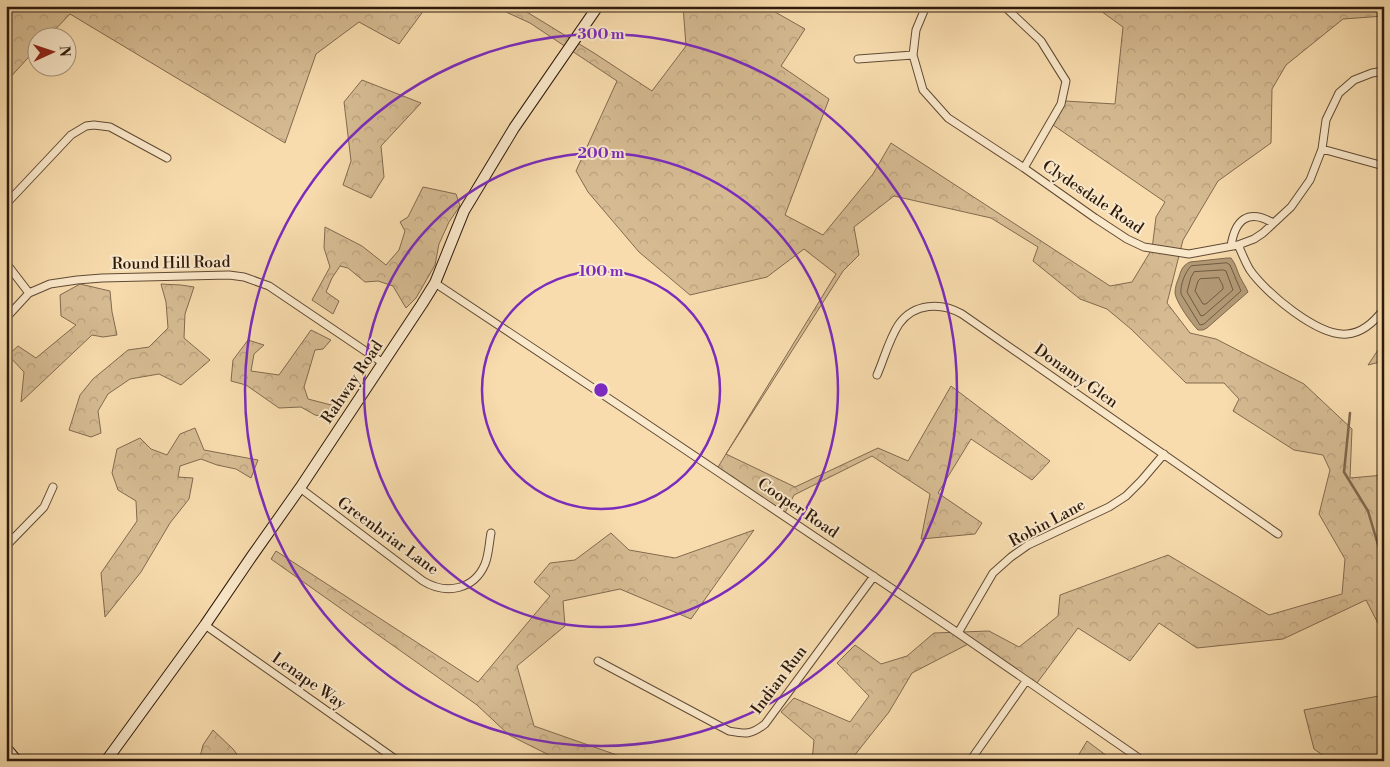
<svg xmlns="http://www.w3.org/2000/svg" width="1390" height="767" font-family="'Libre Bodoni',serif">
  <defs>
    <pattern id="forest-crowns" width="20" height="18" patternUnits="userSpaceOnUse" patternTransform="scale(1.25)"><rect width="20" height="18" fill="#d6bb92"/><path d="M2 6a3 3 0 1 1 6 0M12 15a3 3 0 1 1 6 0" fill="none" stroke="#b8a07d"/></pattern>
  </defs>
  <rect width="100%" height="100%" fill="#f8dcad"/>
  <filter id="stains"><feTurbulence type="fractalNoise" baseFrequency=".004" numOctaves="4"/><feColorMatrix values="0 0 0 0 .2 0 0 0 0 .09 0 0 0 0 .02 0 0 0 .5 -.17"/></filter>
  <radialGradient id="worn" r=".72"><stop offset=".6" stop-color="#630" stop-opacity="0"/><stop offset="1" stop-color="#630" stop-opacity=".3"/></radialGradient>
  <path fill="url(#forest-crowns)" stroke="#826a4f" d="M6,6H427L399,44L359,22L316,54L285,143L70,14L48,37L38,38L37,48L6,82Z
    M493,6H517L594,53L652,91L686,46L683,6H724L768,8L805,29L781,66L829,99L785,215L823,235L873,174L891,143L1110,286L1132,282L1152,249L1156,217L1165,202L1053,125L1065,101L1115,104L1123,27L1094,6H1384V16L1343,19L1286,65L1272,89L1271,143L1218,181L1183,240L1167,303L1190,333L1216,339L1304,384L1352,429L1350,478L1384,475V557L1380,580L1384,587V635L1366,600L1283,639L1197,648L1159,623L1130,661L1078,628L1034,687L972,642L912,673L889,712L850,761H812L814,740L781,712L794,698L850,722L869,696L837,663L855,645L881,664L907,656L934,633L989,631L1019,647L1058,616L1060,595L1168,555L1269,615L1342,594L1345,559L1319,514L1330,470L1323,455L1294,450L1233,411L1239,399L1224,383H1186L1131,329L1107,309L1080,299L1033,261L1038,247L991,218L894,196L854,227L859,255L843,271L726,454L795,487L878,448L908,461L951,386L1050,461L1032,480L971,439L938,493L982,523L975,534L921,539L930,494L872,456L794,495L783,517L715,472L836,274L804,249L767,277L690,295L639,252L588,192L576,171L617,81L530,23Z
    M362,80L421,103L381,146L384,177L371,198L343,185L351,161L344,102Z
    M423,187L456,194L460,206L449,222L439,244L435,265L416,298L406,308L393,286L378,281L365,282L348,268L340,266L332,278L326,292L339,301L333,314L312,300L330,267L324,248L325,227L362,246L386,265L399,250L405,231L400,222L408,217Z
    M80,284L110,291L112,312L117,335L103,337L92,335L21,402L24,372L8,355L18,346L36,358L76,325L61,316L60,295Z
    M161,284L181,285L194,287L185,314L184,338L210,360L181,385L159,374L130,379L108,394L98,411L101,433L91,437L69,430L80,395L93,379L128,350L149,347L168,328L166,302Z
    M311,330L331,340L323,349L315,350L304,387L308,399L335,406L332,418L315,415L301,407L279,408L246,385L231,381L233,360L248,340L264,345L254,354L251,371L279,375Z
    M1384,341V361L1368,365Z
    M195,428L204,450L258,460L251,478L236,469L217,465L201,459L180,466L178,477L193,478L189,499L170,523L141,572L105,617L101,573L137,521L136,501L118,490L112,473L117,449L140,438L151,449L167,455L180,434Z
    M754,530L691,619L620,589L563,601L565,626L517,666L534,726L634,761H561L509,735L477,705L271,559L276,551L478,682L550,596L534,582L550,563L575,560L611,533L629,550L675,558Z
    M1384,695V761H1331L1314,749L1304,710Z
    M213,730L233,749L242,761H199L203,745Z
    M1087,741L1107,756L1104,761H1075Z"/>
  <path fill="#b39a76" stroke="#7e674c" d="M1227,258H1231C1236,264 1237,271 1240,277C1243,283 1246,287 1248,292L1207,328L1203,330H1198C1191,323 1176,302 1175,293C1175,287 1177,282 1179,277C1181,270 1183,265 1190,262Z"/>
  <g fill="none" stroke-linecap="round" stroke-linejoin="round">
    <path stroke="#705a41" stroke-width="1" d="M1227,263L1230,265L1241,291L1204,324L1200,325L1181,294C1180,285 1185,272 1191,266Z
      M1223,270L1226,271L1233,290L1204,315L1201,316L1187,292L1191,277L1194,272Z
      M1219,278L1223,286V289L1206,304H1203L1195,291L1198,281L1200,279Z"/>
    <path stroke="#7e674c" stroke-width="2.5" d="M1350,413L1344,472L1368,511L1384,565"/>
    <g stroke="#604a34" stroke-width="9">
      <path id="street" d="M926,6L916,30L913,55L923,90L948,118L1024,168L1095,218L1127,239L1144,247L1189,254L1238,245L1254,239L1263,233L1291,207L1310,180L1322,149L1326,120L1339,93L1354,80L1372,73L1384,71
        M1004,6L1041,41L1066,81L1061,104L1024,168
        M858,59L913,55
        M1322,149L1380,165L1384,168
        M6,204L71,135L86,126L94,125L110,127L167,158
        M1238,245C1242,253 1245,262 1250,270C1265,292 1318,337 1347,334C1362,333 1375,321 1384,309
        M1231,246C1235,220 1248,208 1273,223
        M6,263L29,293
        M435,283L632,414L958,633L1143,761
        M6,318L29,293L50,284L77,280L102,278L229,275L244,277L269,286L383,363
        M877,375C884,359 889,339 899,324C914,303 941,302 962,314L1278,534
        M300,488L423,581C446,595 474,590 485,564C489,554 489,543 491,533
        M6,546L44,507L53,487
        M205,625L398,761
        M958,633L993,573L1011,557L1028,545L1109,507L1126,496L1141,481L1164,454
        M598,661L729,731C746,734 751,735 765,724L874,576
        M970,761L1026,681"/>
    </g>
    <g stroke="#2e1a0c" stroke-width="12">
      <path id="secondary" d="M6,748L17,761
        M106,761L205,625L252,556L300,488L422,304L435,283L464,211L514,128L598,6"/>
    </g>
    <use href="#street" stroke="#fae8ca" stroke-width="7"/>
    <use href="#secondary" stroke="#fae8ca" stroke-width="10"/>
  </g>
  <g fill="none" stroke="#7b2cbf" stroke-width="2.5">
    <circle cx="601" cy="390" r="119"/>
    <circle cx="601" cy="390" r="237"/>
    <circle cx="601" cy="390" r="356"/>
  </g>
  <g text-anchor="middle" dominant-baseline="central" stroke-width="4" stroke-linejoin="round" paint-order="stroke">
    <g font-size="16" fill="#2e1a0c" stroke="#fae8ca">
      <text transform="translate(1093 197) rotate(34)">Clydesdale Road</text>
      <text transform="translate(171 263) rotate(-1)">Round Hill Road</text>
      <text transform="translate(1076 376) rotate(35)">Donamy Glen</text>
      <text transform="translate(352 382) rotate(-56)">Rahway Road</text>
      <text transform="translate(798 508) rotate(34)">Cooper Road</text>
      <text transform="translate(1047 523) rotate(-28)">Robin Lane</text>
      <text transform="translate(388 536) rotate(36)">Greenbriar Lane</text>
      <text transform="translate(779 680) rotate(-53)">Indian Run</text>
      <text transform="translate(309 681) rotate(35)">Lenape Way</text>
    </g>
  </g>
  <circle cx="601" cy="390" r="8" fill="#7b2cbf" stroke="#fae8ca" stroke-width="2.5"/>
  <g font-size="15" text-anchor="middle" font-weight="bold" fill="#7b2cbf" stroke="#fae8ca" stroke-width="4" stroke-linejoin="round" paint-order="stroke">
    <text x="601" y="39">300 m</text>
    <text x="601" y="158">200 m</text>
    <text x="601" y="276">100 m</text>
  </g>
  <rect width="1390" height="767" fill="none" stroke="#f8dcad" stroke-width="25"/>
  <rect x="8" y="8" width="1375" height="752" fill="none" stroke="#2e1a0c" stroke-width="2.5"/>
  <rect x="12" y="12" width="1365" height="742" fill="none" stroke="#2e1a0c"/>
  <g transform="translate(52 52) rotate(87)"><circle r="24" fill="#fae8ca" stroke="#a8967e"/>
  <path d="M0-4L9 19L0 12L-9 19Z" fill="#8f2418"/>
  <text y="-8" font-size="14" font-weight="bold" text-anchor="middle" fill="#2e1a0c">N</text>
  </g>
  <rect width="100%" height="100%" filter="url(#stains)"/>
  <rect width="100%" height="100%" fill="url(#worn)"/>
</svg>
